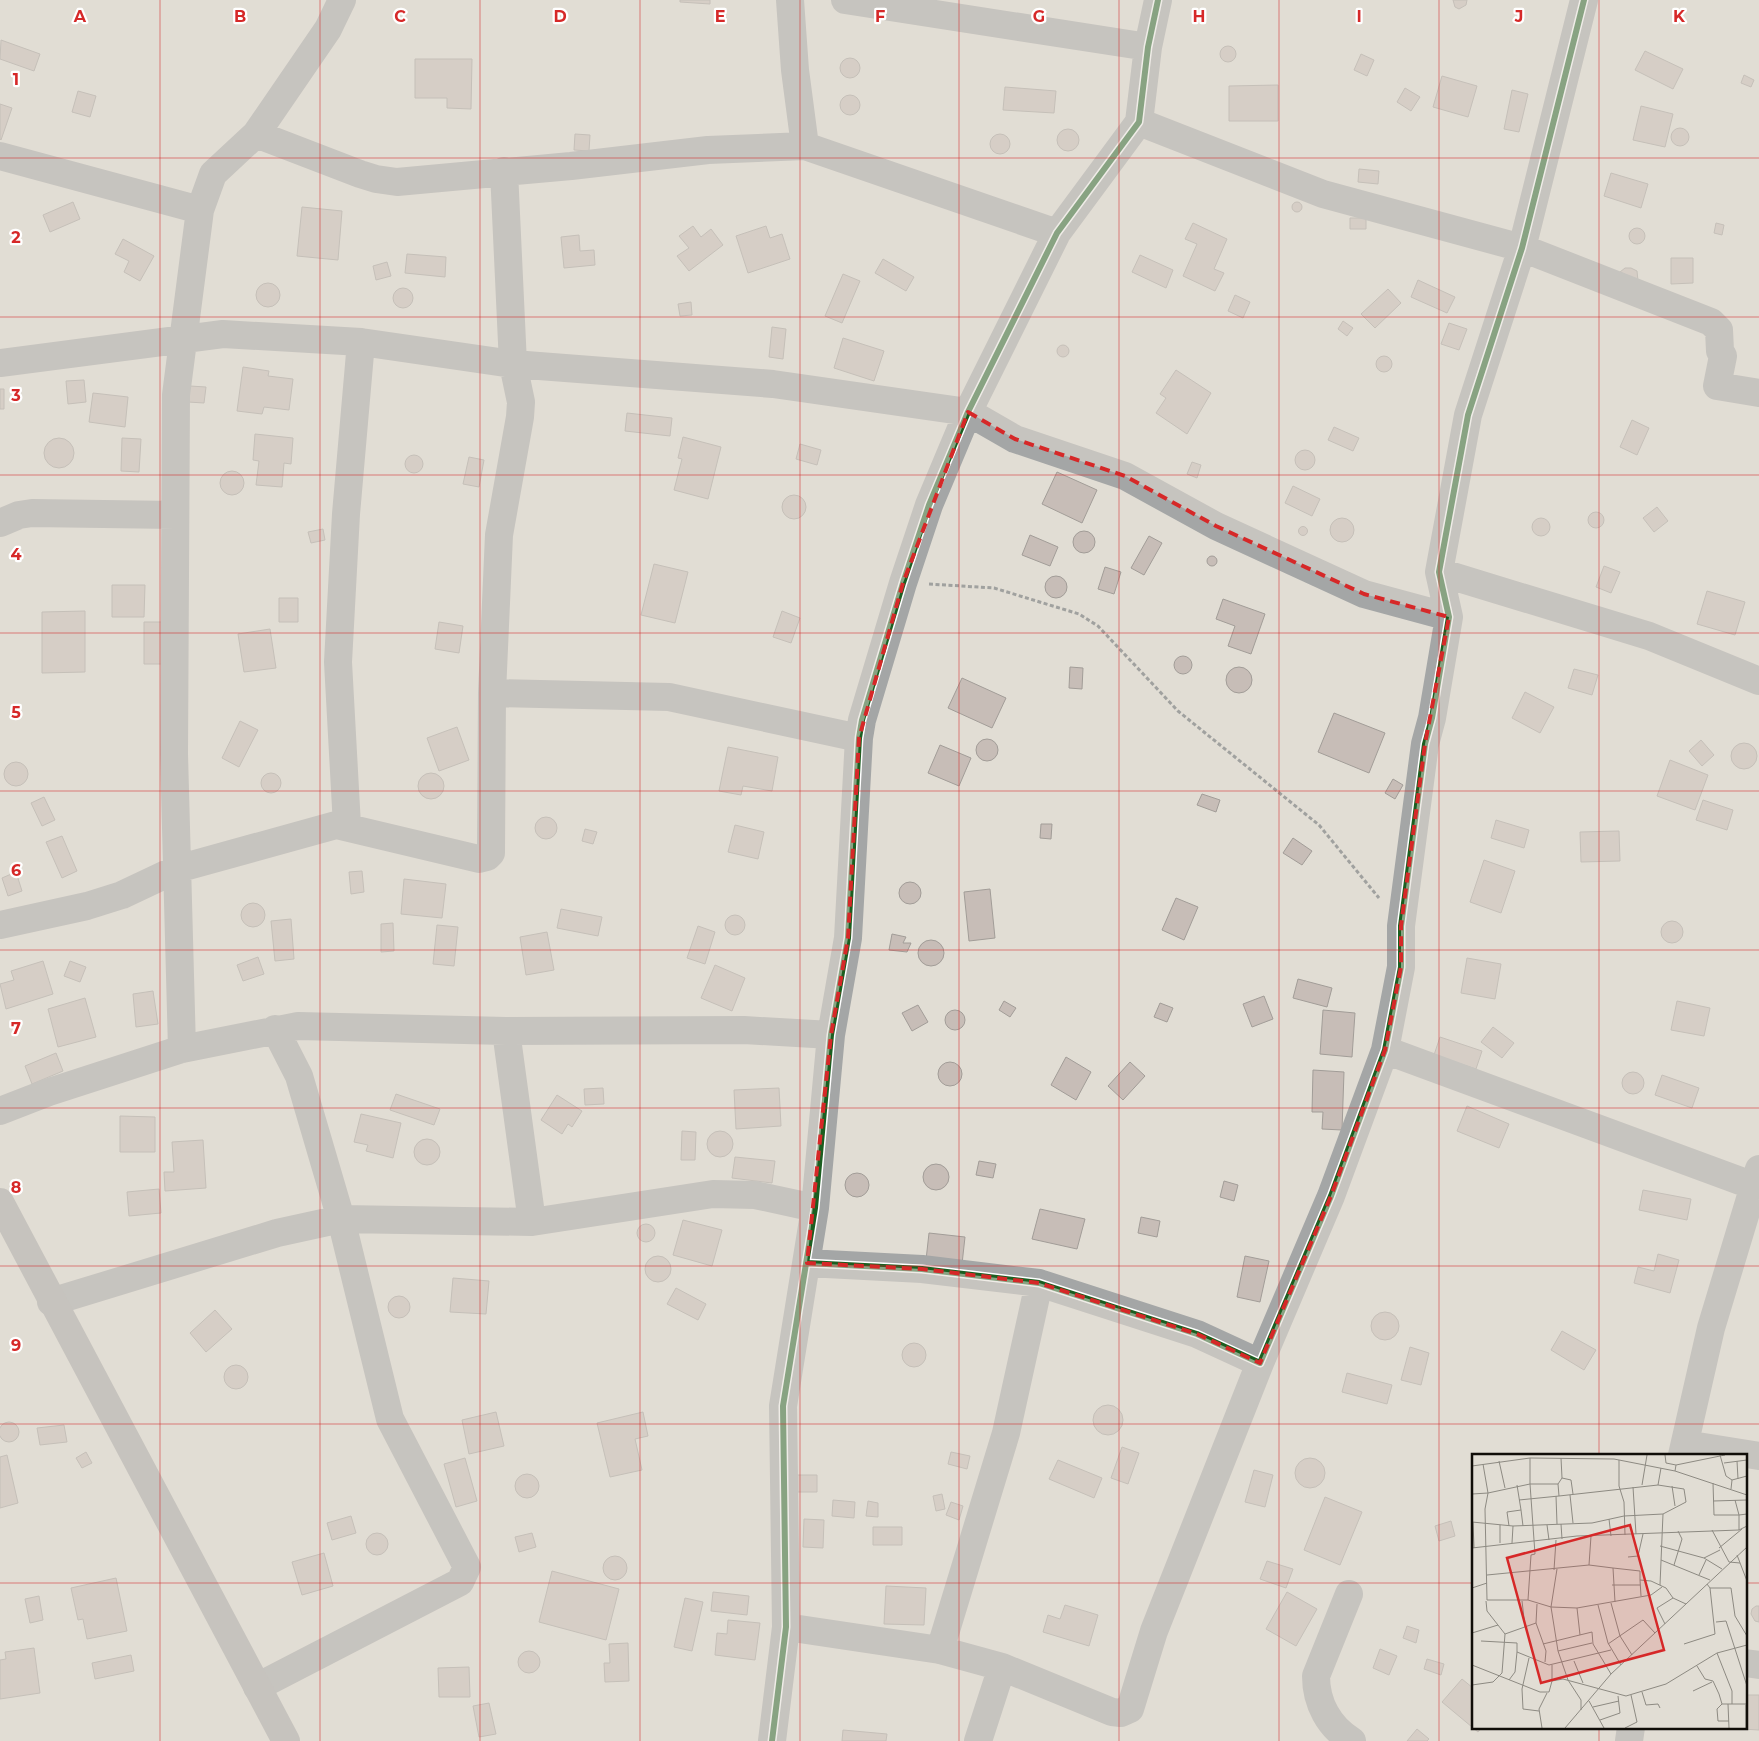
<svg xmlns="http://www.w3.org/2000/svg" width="1759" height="1741" font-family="Montserrat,sans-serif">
  <rect width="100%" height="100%" fill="#e1ddd4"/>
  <path fill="#c7bdb7" stroke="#a29d98" d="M680,0H710V4L680,2Z
    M1453,0H1467L1466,5L1459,9L1455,7Z
    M1,40L40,54L34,71L0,59Z
    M1220 54a8 8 0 1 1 16 0a8 8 0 1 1-16 0Z
    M1645,51L1683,69L1673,89L1635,70Z
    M1361,54L1374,60L1367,76L1354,70Z
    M840 68a10 10 0 1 1 20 0a10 10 0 1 1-20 0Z
    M415,59H472L471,109L447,108V98H415Z
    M1744,75L1754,80L1751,87L1741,83Z
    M1442,76L1477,86L1468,117L1433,107Z
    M1278,85V121H1229V86Z
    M1005,87L1056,91L1054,113L1003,110Z
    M1405,88L1420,97L1411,111L1397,102Z
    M1512,90L1528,94L1519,132L1504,129Z
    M78,91L96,96L90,117L72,112Z
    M840 105a10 10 0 1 1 20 0a10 10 0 1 1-20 0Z
    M0,104L12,108L1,140L0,139Z
    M1641,106L1673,114L1665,147L1633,140Z
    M1671 137a9 9 0 1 1 18 0a9 9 0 1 1-18 0Z
    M1057 140a11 11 0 1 1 22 0a11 11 0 1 1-22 0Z
    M990 144a10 10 0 1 1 20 0a10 10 0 1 1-20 0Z
    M575,134L590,135L589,151L574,150Z
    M1359,169L1379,171L1378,184L1358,182Z
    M1611,173L1648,184L1641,208L1604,196Z
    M1292 207a5 5 0 1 1 10 0a5 5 0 1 1-10 0Z
    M73,202L80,219L50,232L43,215Z
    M302,207L342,211L338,260L297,256Z
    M1350,218H1366V229H1350Z
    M1193,223L1227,239L1214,269L1224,273L1215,291L1183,276L1197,244L1185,239Z
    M1716,223L1724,225L1722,235L1714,233Z
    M693,226L701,237L711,229L723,245L689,271L677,256L689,248L679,236Z
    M766,226L770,238L782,234L790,259L748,273L736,236Z
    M1629 236a8 8 0 1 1 16 0a8 8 0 1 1-16 0Z
    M579,235L580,251L594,250L595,265L564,268L561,237Z
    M123,239L154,256L140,281L124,272L129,261L115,254Z
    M407,254L446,257L445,277L405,273Z
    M1140,255L1173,270L1166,288L1132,272Z
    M1671,258H1693V283L1671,284Z
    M883,259L914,277L906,291L875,273Z
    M387,262L391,276L376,280L373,266Z
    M1625,268H1631L1637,271L1638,281L1620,272Z
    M843,274L860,281L842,323L825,316Z
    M1418,280L1455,297L1447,313L1411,297Z
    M256 295a12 12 0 1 1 24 0a12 12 0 1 1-24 0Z
    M393 298a10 10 0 1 1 20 0a10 10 0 1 1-20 0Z
    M1388,289L1401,303L1375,328L1361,314Z
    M1235,295L1250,302L1243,318L1228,311Z
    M691,302L692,315L680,316L678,304Z
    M1343,321L1353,328L1347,336L1338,329Z
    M1449,323L1467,329L1459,350L1441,344Z
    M772,327L786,329L783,359L769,357Z
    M843,338L884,351L874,381L834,368Z
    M1057 351a6 6 0 1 1 12 0a6 6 0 1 1-12 0Z
    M1376 364a8 8 0 1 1 16 0a8 8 0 1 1-16 0Z
    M243,367L269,371L268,376L293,379L289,410L264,407L262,414L237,411Z
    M1176,370L1211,393L1187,434L1156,413L1166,398L1160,394Z
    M84,380L86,402L68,404L66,381Z
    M190,386L206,387L204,403L188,402Z
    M0,389H4V409H0Z
    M93,393L128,397L125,427L89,422Z
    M627,413L672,418L670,436L625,431Z
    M1632,420L1649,428L1637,455L1620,447Z
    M1334,427L1359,438L1353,451L1328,440Z
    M255,434L293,438L291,464L284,463L282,487L256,485L259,461L253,460Z
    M683,437L721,447L708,499L674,490L682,459L678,458Z
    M122,438L141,439L139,472L121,471Z
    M44 453a15 15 0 1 1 30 0a15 15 0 1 1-30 0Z
    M800,444L821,450L817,465L796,459Z
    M1295 460a10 10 0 1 1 20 0a10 10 0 1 1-20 0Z
    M405 464a9 9 0 1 1 18 0a9 9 0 1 1-18 0Z
    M469,457L484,460L479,487L463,484Z
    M1192,462L1201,465L1197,478L1187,474Z
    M220 483a12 12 0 1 1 24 0a12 12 0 1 1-24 0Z
    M1057,472L1097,490L1082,523L1042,504Z
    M1293,486L1320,499L1312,516L1285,503Z
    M782 507a12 12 0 1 1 24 0a12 12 0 1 1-24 0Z
    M1657,507L1668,521L1654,532L1643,518Z
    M1588 520a8 8 0 1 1 16 0a8 8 0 1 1-16 0Z
    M1532 527a9 9 0 1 1 18 0a9 9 0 1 1-18 0Z
    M1330 530a12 12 0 1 1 24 0a12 12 0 1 1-24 0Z
    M1298.5 531a4.5 4.5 0 1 1 9 0a4.5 4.5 0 1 1-9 0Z
    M323,529L325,540L311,543L308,532Z
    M1073 542a11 11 0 1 1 22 0a11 11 0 1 1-22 0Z
    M1030,535L1058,547L1050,566L1022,555Z
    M1149,536L1162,543L1144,575L1131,568Z
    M1207 561a5 5 0 1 1 10 0a5 5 0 1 1-10 0Z
    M654,564L688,572L675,623L641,615Z
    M1604,566L1620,572L1611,593L1596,587Z
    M1105,567L1121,572L1114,594L1098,589Z
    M1045 587a11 11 0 1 1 22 0a11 11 0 1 1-22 0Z
    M112,585H145L144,617H112Z
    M1707,591L1745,602L1735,635L1697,624Z
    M279,598H298V622H279Z
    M1223,599L1265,614L1251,654L1228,646L1235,626L1216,619Z
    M85,611V672L42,673V612Z
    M782,611L800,618L791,643L773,637Z
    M144,622H166V664H144Z
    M439,622L463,626L459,653L435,649Z
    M270,629L276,668L244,672L238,634Z
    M1174 665a9 9 0 1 1 18 0a9 9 0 1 1-18 0Z
    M1070,667L1083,668L1082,689L1069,688Z
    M1226 680a13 13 0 1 1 26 0a13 13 0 1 1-26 0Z
    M1574,669L1598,675L1592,695L1568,688Z
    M962,678L1006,698L992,728L948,708Z
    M1525,692L1554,707L1540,733L1512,718Z
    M1334,713L1385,733L1369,773L1318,752Z
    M240,721L258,730L239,767L222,758Z
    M457,727L469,760L439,771L427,738Z
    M976 750a11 11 0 1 1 22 0a11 11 0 1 1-22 0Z
    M1701,740L1714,755L1702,766L1689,751Z
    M1731 756a13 13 0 1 1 26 0a13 13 0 1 1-26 0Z
    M940,745L971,758L959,786L928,773Z
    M728,747L778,757L772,791L743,786L741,795L719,791Z
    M1670,760L1708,775L1695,810L1657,796Z
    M4 774a12 12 0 1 1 24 0a12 12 0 1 1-24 0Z
    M261 783a10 10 0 1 1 20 0a10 10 0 1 1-20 0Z
    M418 786a13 13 0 1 1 26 0a13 13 0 1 1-26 0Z
    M1393,779L1403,785L1395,799L1385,793Z
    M1202,794L1220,800L1216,812L1197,805Z
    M44,797L55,820L42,826L31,803Z
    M1703,800L1733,810L1727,830L1696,820Z
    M535 828a11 11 0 1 1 22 0a11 11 0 1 1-22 0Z
    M1496,820L1529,830L1524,848L1491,838Z
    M1041,824H1052L1051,839L1040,838Z
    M735,825L764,832L758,859L728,852Z
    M585,829L597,832L593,844L582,841Z
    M1619,831L1620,861L1581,862L1580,832Z
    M62,836L77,871L62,878L46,842Z
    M1293,838L1312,851L1302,865L1283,853Z
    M1484,860L1515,871L1501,913L1470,902Z
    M362,871L364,892L351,894L349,872Z
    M16,872L22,891L8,896L2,878Z
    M404,879L446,884L442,918L401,914Z
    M899 893a11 11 0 1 1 22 0a11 11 0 1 1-22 0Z
    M990,889L995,938L969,941L964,892Z
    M1176,898L1198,907L1184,940L1162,930Z
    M241 915a12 12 0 1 1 24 0a12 12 0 1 1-24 0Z
    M561,909L602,917L598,936L557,928Z
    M725 925a10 10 0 1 1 20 0a10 10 0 1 1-20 0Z
    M291,919L294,959L275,961L271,921Z
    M1661 932a11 11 0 1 1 22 0a11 11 0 1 1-22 0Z
    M393,923L394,951L381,952V924Z
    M437,925L458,927L454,966L433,964Z
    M698,926L715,932L705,964L687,958Z
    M547,932L554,970L526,975L520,937Z
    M892,934L906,937L903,943H911L907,952L889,950Z
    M918 953a13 13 0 1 1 26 0a13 13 0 1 1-26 0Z
    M258,957L264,974L243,981L237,965Z
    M1467,958L1501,964L1495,999L1461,993Z
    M43,961L53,994L6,1009L0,984L14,980L11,971Z
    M70,961L86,967L80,982L64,976Z
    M715,965L745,978L732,1011L701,998Z
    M1298,979L1332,988L1327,1007L1293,998Z
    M153,991L158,1024L136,1027L133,994Z
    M1264,996L1273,1019L1252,1027L1243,1004Z
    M85,998L96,1037L58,1047L48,1009Z
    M1004,1001L1016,1008L1010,1017L999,1010Z
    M1677,1001L1710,1008L1704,1036L1671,1030Z
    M1160,1003L1173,1008L1167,1022L1154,1017Z
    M918,1005L928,1022L912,1031L902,1013Z
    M1323,1010L1355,1013L1352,1057L1320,1054Z
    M945 1020a10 10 0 1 1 20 0a10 10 0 1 1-20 0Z
    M1493,1027L1514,1043L1502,1058L1481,1042Z
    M1440,1037L1482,1051L1476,1069L1434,1055Z
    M56,1053L63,1071L32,1084L25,1066Z
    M1066,1057L1091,1072L1076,1100L1051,1085Z
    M938 1074a12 12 0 1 1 24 0a12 12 0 1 1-24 0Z
    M1130,1062L1145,1076L1123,1100L1108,1086Z
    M1313,1070L1344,1072L1342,1130L1322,1129L1323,1112H1312Z
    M1622 1083a11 11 0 1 1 22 0a11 11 0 1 1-22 0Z
    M1662,1075L1699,1088L1692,1108L1655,1095Z
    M603,1088L604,1104L585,1105L584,1089Z
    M779,1088L781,1126L736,1129L734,1090Z
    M396,1094L440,1109L434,1125L390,1110Z
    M557,1095L582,1111L572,1127L568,1124L562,1134L541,1120Z
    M1467,1106L1509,1124L1499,1148L1457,1131Z
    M361,1114L401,1123L393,1158L366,1151L368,1145L354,1142Z
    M120,1116L155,1117V1152H120Z
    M682,1131L696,1132L695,1160H681Z
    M707 1144a13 13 0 1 1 26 0a13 13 0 1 1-26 0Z
    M414 1152a13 13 0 1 1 26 0a13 13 0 1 1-26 0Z
    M203,1140L206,1188L165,1191L164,1172H174L172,1142Z
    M735,1157L775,1161L772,1183L732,1178Z
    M979,1161L996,1164L993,1178L976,1175Z
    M923 1177a13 13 0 1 1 26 0a13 13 0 1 1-26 0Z
    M845 1185a12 12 0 1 1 24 0a12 12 0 1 1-24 0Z
    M1224,1181L1238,1185L1234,1201L1220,1197Z
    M159,1189L161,1213L129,1216L127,1192Z
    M1643,1190L1691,1199L1687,1220L1639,1210Z
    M1040,1209L1085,1219L1077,1249L1032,1239Z
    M1141,1217L1160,1221L1157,1237L1138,1233Z
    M683,1220L722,1230L712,1266L673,1255Z
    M637 1233a9 9 0 1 1 18 0a9 9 0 1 1-18 0Z
    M929,1233L965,1237L961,1273L925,1269Z
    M1658,1254L1679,1260L1670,1293L1634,1283L1638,1267L1654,1271Z
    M1245,1256L1269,1261L1260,1302L1237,1297Z
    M645 1269a13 13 0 1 1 26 0a13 13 0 1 1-26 0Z
    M453,1278L489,1281L486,1314L450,1312Z
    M676,1288L706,1304L698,1320L667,1304Z
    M388 1307a11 11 0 1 1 22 0a11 11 0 1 1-22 0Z
    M215,1310L232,1329L206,1352L190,1333Z
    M1371 1326a14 14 0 1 1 28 0a14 14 0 1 1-28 0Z
    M1562,1331L1596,1350L1584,1370L1551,1350Z
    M902 1355a12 12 0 1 1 24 0a12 12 0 1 1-24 0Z
    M1410,1347L1429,1353L1421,1385L1401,1380Z
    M224 1377a12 12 0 1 1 24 0a12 12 0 1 1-24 0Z
    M1347,1373L1392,1385L1387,1404L1342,1392Z
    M1093 1420a15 15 0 1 1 30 0a15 15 0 1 1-30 0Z
    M496,1412L504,1446L469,1454L462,1420Z
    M643,1412L648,1436L635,1439L642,1470L610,1477L597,1423Z
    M-1 1432a10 10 0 1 1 20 0a10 10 0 1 1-20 0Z
    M64,1425L67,1442L40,1445L37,1428Z
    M1122,1447L1139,1453L1128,1484L1111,1478Z
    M86,1452L92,1463L82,1468L76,1458Z
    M951,1452L970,1456L967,1469L948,1464Z
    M7,1455L18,1503L0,1508V1457Z
    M465,1458L477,1501L456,1507L444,1464Z
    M1295 1473a15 15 0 1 1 30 0a15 15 0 1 1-30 0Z
    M1058,1460L1102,1478L1094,1498L1049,1479Z
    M1254,1470L1273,1475L1265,1507L1245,1502Z
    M515 1486a12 12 0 1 1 24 0a12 12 0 1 1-24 0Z
    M795,1475H817V1492H795Z
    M942,1494L945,1509L936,1511L933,1496Z
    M1325,1497L1362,1512L1340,1565L1304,1550Z
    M833,1500L855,1502L854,1518L832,1516Z
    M868,1501L878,1503V1517L866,1516Z
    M951,1502L963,1506L959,1520L946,1515Z
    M351,1516L356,1533L332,1540L327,1523Z
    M804,1519L824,1520L823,1548L803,1547Z
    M1451,1521L1455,1536L1439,1541L1435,1526Z
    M873,1527H902V1545H873Z
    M532,1533L536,1547L519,1552L515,1537Z
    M366 1544a11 11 0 1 1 22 0a11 11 0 1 1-22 0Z
    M324,1553L333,1586L302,1595L292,1562Z
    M603 1568a12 12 0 1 1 24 0a12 12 0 1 1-24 0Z
    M1267,1561L1293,1569L1286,1588L1260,1579Z
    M552,1571L619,1589L606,1640L539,1622Z
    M116,1578L127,1631L87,1639L83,1619L78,1620L71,1588Z
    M886,1586L926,1588L924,1625L884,1624Z
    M713,1592L749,1596L747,1615L711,1611Z
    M1287,1592L1317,1609L1296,1646L1266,1629Z
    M39,1596L43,1620L30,1623L25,1599Z
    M685,1598L703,1602L692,1651L674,1647Z
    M1065,1605L1098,1615L1089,1646L1043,1632L1048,1615L1060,1619Z
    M1756,1606H1759V1622L1755,1621L1751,1614L1752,1609Z
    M728,1620L760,1623L755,1660L715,1655L717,1633L727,1634Z
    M1407,1626L1419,1630L1416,1643L1403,1638Z
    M628,1643L629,1681L605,1682L604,1663H610L609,1644Z
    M34,1648L40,1693L0,1699V1660L6,1659L5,1652Z
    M1380,1649L1397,1656L1389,1675L1373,1668Z
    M518 1662a11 11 0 1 1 22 0a11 11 0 1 1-22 0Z
    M131,1655L134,1671L95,1679L92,1663Z
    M1427,1659L1444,1664L1441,1675L1424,1669Z
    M469,1667L470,1697H439L438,1668Z
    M1462,1679L1473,1688V1727H1482L1478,1732L1442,1702Z
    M1745,1695H1759V1730L1741,1729V1727H1745Z
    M489,1703L496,1734L479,1737L473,1706Z
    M1417,1729L1429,1739L1427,1741H1407Z
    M843,1730L887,1734L886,1741H842Z"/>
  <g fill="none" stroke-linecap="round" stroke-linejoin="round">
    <path stroke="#a0a19f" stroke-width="3" stroke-dasharray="4 2.5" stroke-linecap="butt" d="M929,584L994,588L1079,614L1098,626L1178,711L1319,825L1379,898"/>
    <path stroke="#a4a6a6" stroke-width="28" d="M790,0L795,70L805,146L1057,233
      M845,0L1148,47
      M1139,122L1323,194L1522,248L1711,322L1719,330L1720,351L1723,356L1717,386L1759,393
      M256,134L360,174L376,179L397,182L571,166L708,150L805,146
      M0,156L200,210
      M0,363L223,334L361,342L513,364L773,384L968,412L1015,439L1125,476L1216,526L1364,594L1449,617
      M0,523L19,515L32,513L175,515
      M1439,572L1649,636L1759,681
      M492,693L669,697L859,738
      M347,826L338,662L346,514L361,342
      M0,925L87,906L122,895L177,869L336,825L479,859L487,857L491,853L492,693L499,535L520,417L521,402L513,364L504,171
      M506,1031L532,1222
      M182,1049L174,754L176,395L200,210L213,174L256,134L328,29L342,0
      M1385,1050L1754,1186
      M0,1111L49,1092L182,1049L298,1026L506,1031L744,1030L831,1035
      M807,1263L922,1269L1039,1283L1197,1334L1260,1363L1331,1196L1385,1050L1401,967V926L1425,744L1432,718L1449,617L1439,572L1468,415L1522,248L1584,0
      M51,1302L277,1233L341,1219L532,1222L713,1194L755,1195L815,1208
      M1685,1444L1759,1456
      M1682,1455L1711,1328L1759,1169
      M1349,1594L1316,1676C1316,1703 1329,1727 1352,1741
      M786,1627L940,1650L1002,1667L978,1741
      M940,1650L1006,1433L1039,1283
      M1745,1663L1759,1665
      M1002,1667L1112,1712L1121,1713L1130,1709L1154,1631L1260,1363
      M257,1687L460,1582L467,1567L390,1419L341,1219L299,1076L275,1029
      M772,1741L786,1627L783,1406L815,1208L831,1035L848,938L859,738L862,720L903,583L929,505L968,412L1057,233L1139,122L1148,47L1158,0
      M1629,1741L1631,1727"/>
    <path stroke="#a4a5a4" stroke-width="28" d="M0,1202L286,1741"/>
    <g stroke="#fff" stroke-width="9">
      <path id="cycleway" d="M807,1263L922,1269L1039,1283L1197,1334L1260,1363L1331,1196L1385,1050L1401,967V926L1425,744L1432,718L1449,617L1439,572L1468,415L1522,248L1584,0
        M772,1741L786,1627L783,1406L815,1208L831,1035L848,938L859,738L862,720L903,583L929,505L968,412L1057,233L1139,122L1148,47L1158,0"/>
    </g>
    <use href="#cycleway" stroke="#1b5e20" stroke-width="6"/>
  </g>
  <path d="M0 0H1759V1741H0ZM968,412L1015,439L1125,476L1216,526L1364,594L1449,617L1425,744L1401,926V967L1385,1050L1331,1196L1260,1363L1197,1334L1039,1283L922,1269L807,1263L831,1035L848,938L859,738L903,583Z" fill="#e1ddd4" fill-opacity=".55" fill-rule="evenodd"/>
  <path fill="none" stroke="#d62828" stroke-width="4" stroke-dasharray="10 6" stroke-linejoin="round" d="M968,412L1015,439L1125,476L1216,526L1364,594L1449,617L1425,744L1401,926V967L1385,1050L1331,1196L1260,1363L1197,1334L1039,1283L922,1269L807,1263L831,1035L848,938L859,738L903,583Z"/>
  <path fill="none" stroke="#d62828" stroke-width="1" stroke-opacity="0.55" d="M160,0V1741M320,0V1741M480,0V1741M640,0V1741M800,0V1741M959,0V1741M1119,0V1741M1279,0V1741M1439,0V1741M1599,0V1455M0,158H1759M0,317H1759M0,475H1759M0,633H1759M0,791H1759M0,950H1759M0,1108H1759M0,1266H1759M0,1424H1759M0,1583H1473M1745,1583H1759M1599,1727V1741"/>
  <g transform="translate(1472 1454)">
    <rect width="275" height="275" fill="#e1ddd4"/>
    <path fill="none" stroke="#8d8a82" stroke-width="1" d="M193,1L194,9L204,11L203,17M248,1L254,22L260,26L259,35M89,4L90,24L99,26L101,40M147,6V32L152,48L153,81M27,7L33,34M265,7L266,25M252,9L275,6M11,10L16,39L58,30V4M204,11L253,1M0,12L58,4L142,5L203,17L275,41M260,26L275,22M241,29L242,61H267L263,46M170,31L175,1M186,31L189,14M200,32L203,52M161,33L164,80M0,40L16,39L13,55L15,146H56L79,153L105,154L179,141L190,133M98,41L101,69M84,42L85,70M47,46L87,42M241,47L275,46M49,56L51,72M137,65L139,82M0,68L41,72L120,69L152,62L191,60L214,48L212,35L186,31L87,42L86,30L90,24M1,68L2,94M89,70L90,85M28,71V89M75,71L77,86M37,72L35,58L49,56L45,31M240,76L257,108L268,109M267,76V61L275,60M40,89L41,72M188,92L232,104L250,115M0,94L105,82L267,76L275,72M247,94L270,75M265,101L275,127M156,103L166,102L171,80M232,104L248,96M189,106L238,126M117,111L119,82M202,111L210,85L206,77M141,114L168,117V126M85,115L79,153L86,197L96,226L109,246V256M82,116L84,86M15,121L117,111L141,114L143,148M227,121L234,106M140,131H168M188,131L191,60M0,134L15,129M238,134H259L263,162L275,182M169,142L168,126L179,127L194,134L201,144L214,150M56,146L59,101L63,100L58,30H86M50,147L53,173M139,149L148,182L160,201M126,151L136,189L149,211M105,154L108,181M244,168L254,167L275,232M64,169L74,197L73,208M193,170L185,154L201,144M0,179L26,171M33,180L64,169L65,150M9,187L45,189V198L77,211L139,196M71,190L120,178L121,190L139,220M136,190L171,166L183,179M212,190L243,180L238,134L235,130M86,197L120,189M245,199L260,237V250M57,204L50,235L51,255L67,257M102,207L111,229M0,211L68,238H77L80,227L91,225L154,242L194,230L245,199L275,191M80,211V227M225,212L233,225L241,227L247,240L250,250L245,255L246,267H257M37,226L43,218L45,198M0,231L21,228L30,219L33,180L15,157L14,147M221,237L240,228M170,238L174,251L186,250L188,254M117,247L132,274M250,250H275M256,250L257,274M274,251V274M121,253L147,247M128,266L148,259L146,242M70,274L67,255L75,239M93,274L139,220L275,93M153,274L165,268L159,241"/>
    <path fill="#d62828" fill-opacity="0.15" stroke="#d62828" stroke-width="2.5" d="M158,71L192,196L69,229L35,104Z"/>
    <rect width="275" height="275" fill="none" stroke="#100d08" stroke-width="2.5"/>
  </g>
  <g font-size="16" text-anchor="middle" font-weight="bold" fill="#d62828" stroke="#fff" stroke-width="4.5" stroke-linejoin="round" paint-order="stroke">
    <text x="80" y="22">A</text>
    <text x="240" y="22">B</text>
    <text x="400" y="22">C</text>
    <text x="560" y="22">D</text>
    <text x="720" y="22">E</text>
    <text x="880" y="22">F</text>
    <text x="1039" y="22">G</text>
    <text x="1199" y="22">H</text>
    <text x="1359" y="22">I</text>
    <text x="1519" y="22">J</text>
    <text x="1679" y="22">K</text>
    <text x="16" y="85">1</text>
    <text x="16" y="243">2</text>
    <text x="16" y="401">3</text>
    <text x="16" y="560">4</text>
    <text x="16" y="718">5</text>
    <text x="16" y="876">6</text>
    <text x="16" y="1034">7</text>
    <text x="16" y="1193">8</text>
    <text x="16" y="1351">9</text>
  </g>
</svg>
